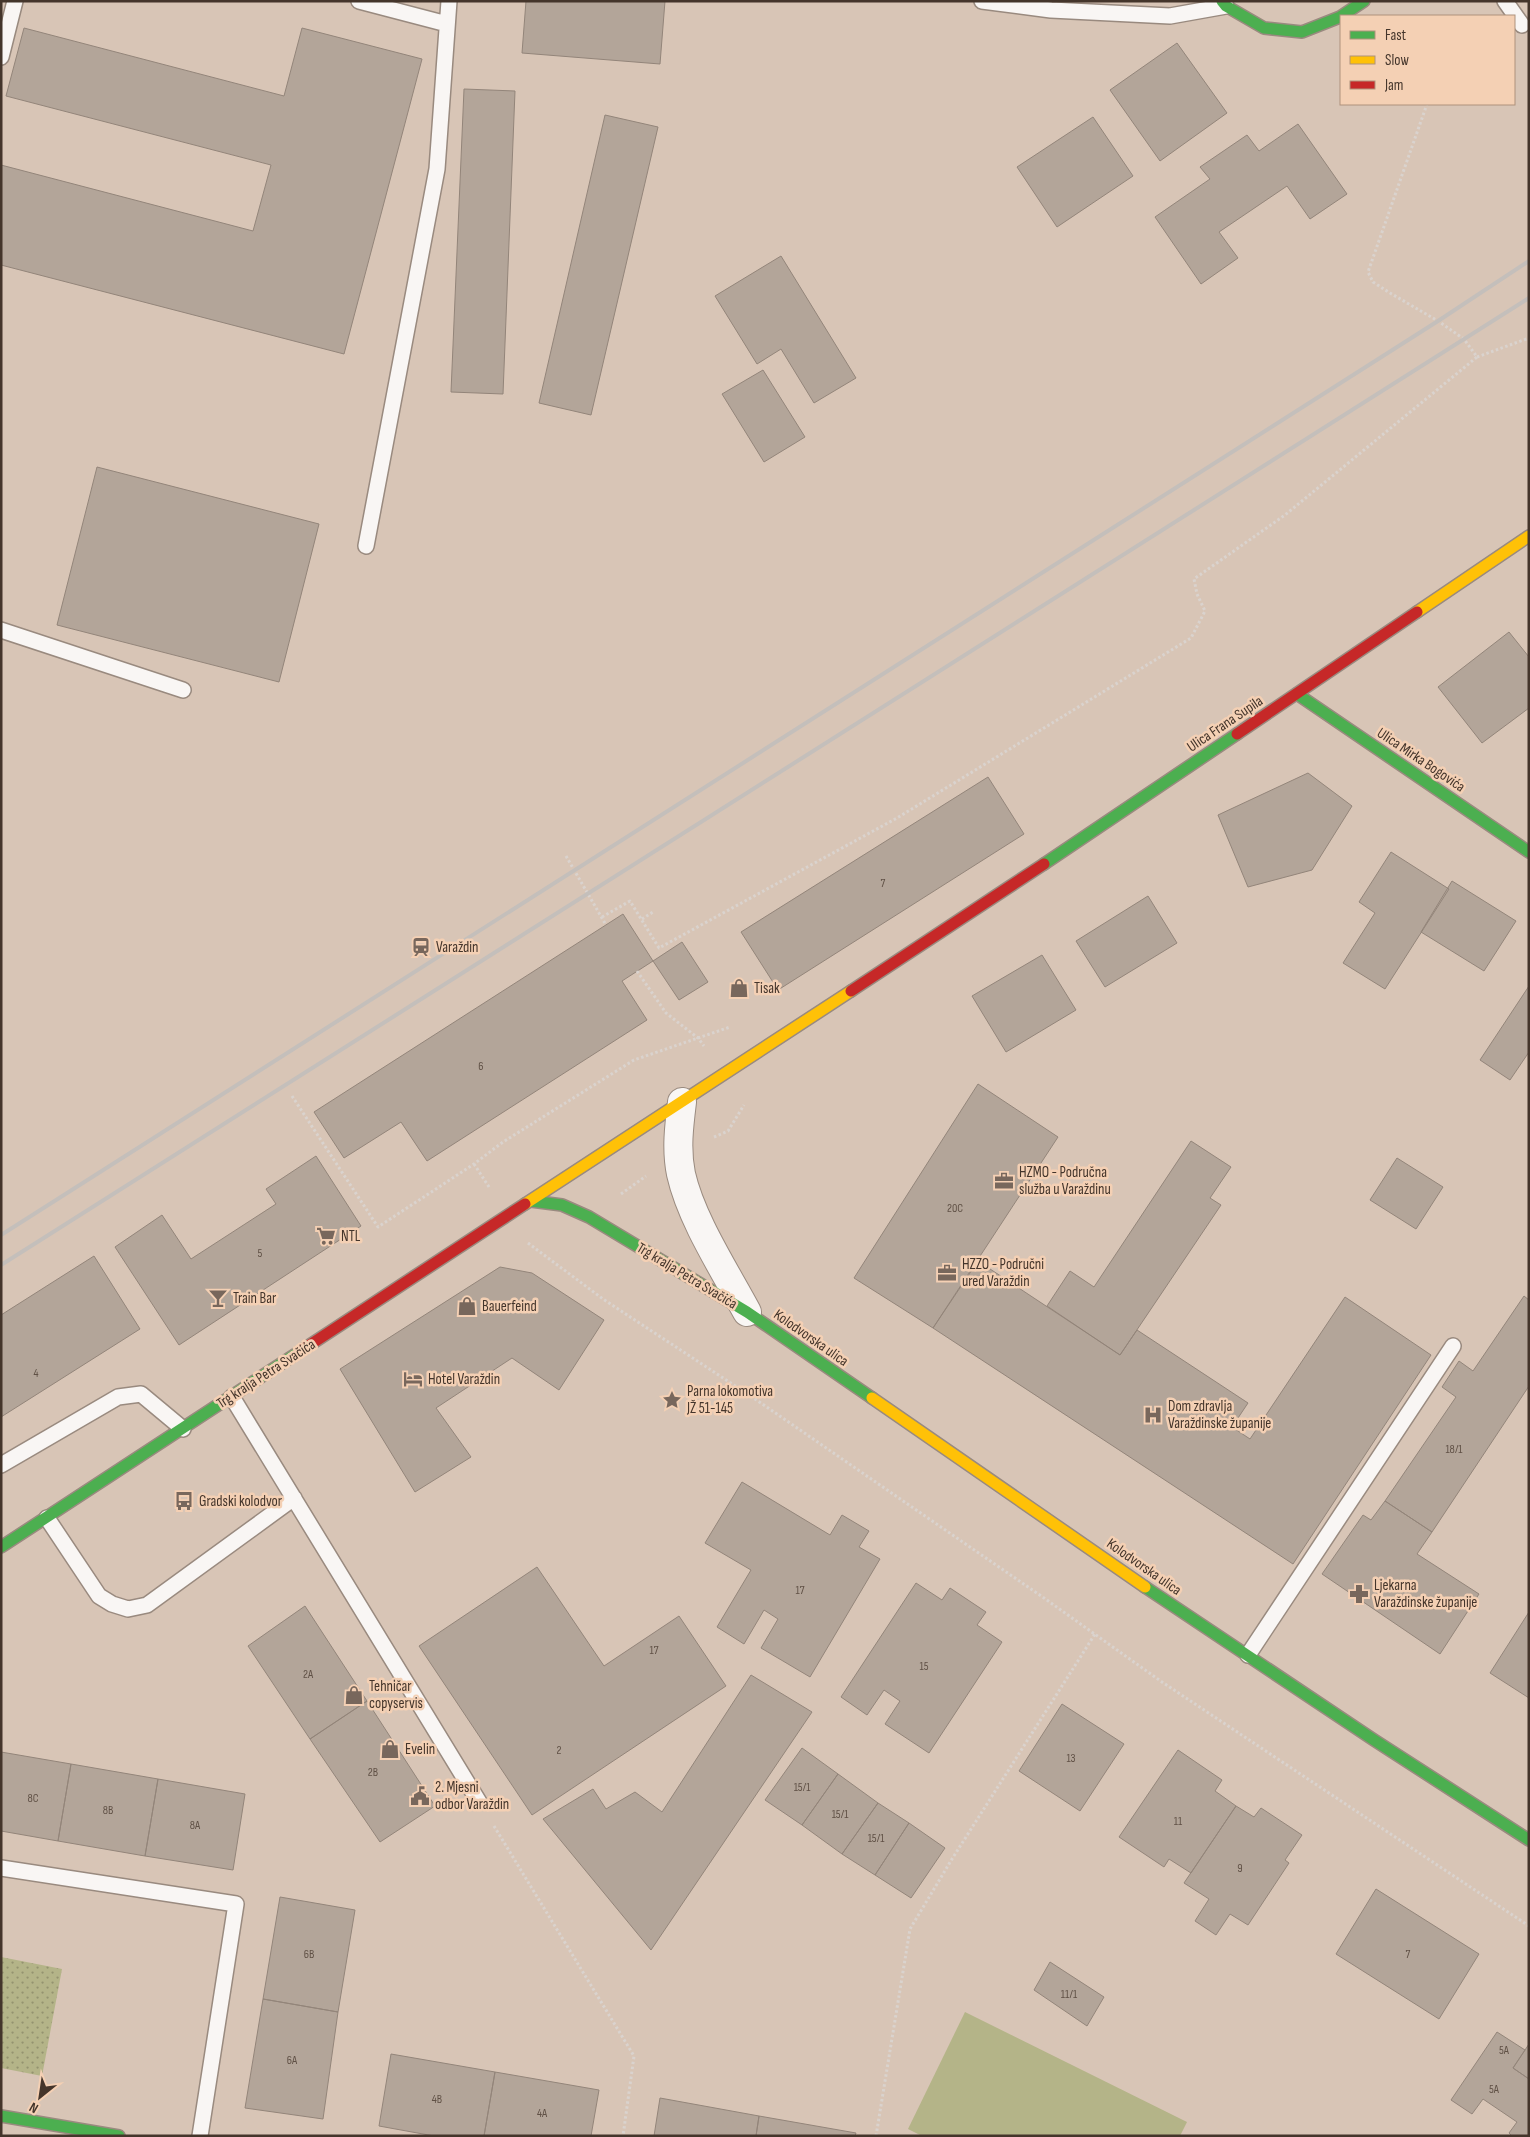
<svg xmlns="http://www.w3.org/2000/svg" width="1530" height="2137" font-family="'Sofia Sans Condensed',sans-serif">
  <defs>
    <pattern id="park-dots" width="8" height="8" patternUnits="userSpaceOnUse" patternTransform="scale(1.25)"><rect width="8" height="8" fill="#b4b488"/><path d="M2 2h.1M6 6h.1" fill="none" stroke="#94936f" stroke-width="1.8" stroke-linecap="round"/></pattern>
  </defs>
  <rect width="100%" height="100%" fill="#d8c5b6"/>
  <path fill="url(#park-dots)" d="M1,1957L62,1969L42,2076L1,2068Z"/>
  <path fill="#b4b488" d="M965,2012L1187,2122L1180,2136H922L908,2129Z"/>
  <path fill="#b3a599" stroke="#93857a" d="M526,1H665L660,64L522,53Z
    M24,28L284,96L302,28L422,59L344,354L1,265V165L253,231L271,165L6,96Z
    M1177,43L1227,113L1160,161L1110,90Z
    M464,89L515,91L503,394L451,392Z
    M605,115L658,127L591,415L539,403Z
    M1093,117L1133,176L1057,227L1017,167Z
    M1298,124L1347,194L1310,219L1287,186L1219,232L1238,258L1201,284L1155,217L1210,179L1200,167L1247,135L1259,151Z
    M781,256L856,378L814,403L781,349L757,364L715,296Z
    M763,370L805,437L764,462L722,394Z
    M97,467L319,524L279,682L57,625Z
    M1509,632L1529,657V708L1482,743L1438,687Z
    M1308,773L1352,806L1312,870L1248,887L1218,815Z
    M988,777L1024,834L778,990L741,932Z
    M1391,852L1449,889L1385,989L1343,963L1375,913L1359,902Z
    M1452,881L1516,921L1484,971L1421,932Z
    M1148,896L1177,943L1105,987L1076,941Z
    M623,914L653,961L622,981L647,1020L427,1161L401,1122L344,1158L314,1112Z
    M682,942L708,982L679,1000L653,961Z
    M1042,955L1076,1010L1006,1052L972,996Z
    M1529,986V1052L1510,1080L1480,1060Z
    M978,1084L1058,1137L933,1328L854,1278Z
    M1191,1141L1231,1167L1210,1198L1221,1205L1120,1355L1047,1306L1070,1271L1094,1287Z
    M316,1156L361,1226L179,1345L115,1247L162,1215L191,1259L276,1204L266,1189Z
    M1397,1158L1443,1187L1416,1229L1370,1200Z
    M94,1256L140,1329L1,1417V1315Z
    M978,1261L1120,1355L1137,1330L1248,1403L1232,1427L1250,1439L1345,1297L1431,1355L1293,1564L933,1328Z
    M500,1267L532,1273L604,1320L559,1390L512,1358L436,1408L471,1457L415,1492L340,1369Z
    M1524,1296L1529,1300V1386L1432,1532L1385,1501L1456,1397L1442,1387L1459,1361L1473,1371Z
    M742,1482L830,1535L842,1515L869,1531L859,1547L880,1559L810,1677L761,1648L778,1619L764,1610L744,1644L717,1627L751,1570L705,1543Z
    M1385,1501L1432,1532L1417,1554L1479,1594L1440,1654L1322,1574L1363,1515L1371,1520Z
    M537,1567L604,1666L679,1616L726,1686L532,1815L419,1646Z
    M916,1583L942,1600L950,1588L986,1612L977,1625L1002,1642L929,1753L885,1724L900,1701L884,1690L867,1715L841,1697Z
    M305,1606L367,1701L310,1739L248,1646Z
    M1529,1612V1698L1490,1673Z
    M751,1675L812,1712L651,1950L543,1819L593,1789L606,1809L635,1792L662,1812Z
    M367,1701L435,1806L380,1842L310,1739Z
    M1062,1704L1124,1744L1080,1811L1019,1771Z
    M802,1748L838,1774L802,1825L765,1800Z
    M1178,1750L1222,1780L1215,1791L1236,1806L1191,1873L1169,1859L1164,1867L1119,1837Z
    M1,1752L71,1764L58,1841L1,1831Z
    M71,1764L158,1779L145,1856L58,1841Z
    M838,1774L878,1803L842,1854L802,1825Z
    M158,1779L245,1794L233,1870L145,1856Z
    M878,1803L909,1823L875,1875L842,1854Z
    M1236,1806L1254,1817L1261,1808L1302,1835L1285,1860L1289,1863L1248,1925L1230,1914L1216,1935L1195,1921L1209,1899L1184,1883Z
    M909,1823L945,1848L911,1898L875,1875Z
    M1376,1889L1479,1954L1439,2019L1336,1954Z
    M280,1897L355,1910L338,2012L263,1999Z
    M1050,1962L1104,1997L1087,2026L1034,1990Z
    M263,1999L338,2012L323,2119L245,2108Z
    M1497,2032L1525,2050L1513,2068L1529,2079V2136H1512L1509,2133L1517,2122L1483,2099L1472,2114L1451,2100Z
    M1529,2044V2079L1513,2068Z
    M391,2054L495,2072L484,2136H434L379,2126Z
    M495,2072L599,2090L591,2136H484Z
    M660,2098L759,2116L756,2136H654Z
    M759,2116L856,2133L855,2136H756Z"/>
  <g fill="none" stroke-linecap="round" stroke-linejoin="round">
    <g stroke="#998a7f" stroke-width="18">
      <path id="lane" d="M359,1L447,24
        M982,1L1051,10L1170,16L1226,6
        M1505,1L1522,25
        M1,57L15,1
        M366,546L437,169L449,1
        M1,630L183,690
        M232,1397L479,1802
        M1,1465L118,1397L141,1394L183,1429
        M47,1518L99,1596L112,1604L128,1609L147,1605L294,1498
        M1248,1655L1453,1346
        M1,1868L236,1904L200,2136"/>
    </g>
    <g stroke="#998a7f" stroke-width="30">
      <path id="street" d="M682,1102C679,1126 676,1150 681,1174C691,1219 725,1271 747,1312"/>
    </g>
    <g stroke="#998a7f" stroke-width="14">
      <path id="fast" d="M1222,1L1226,6L1264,28L1302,32L1340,17L1364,1
        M1297,694L1529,852
        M1044,864L1237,734
        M531,1201L562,1205L589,1217L747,1312L872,1398
        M1,1547L299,1352
        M1145,1587L1374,1740L1529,1840
        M1,2116L119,2136"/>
    </g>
    <g stroke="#998a7f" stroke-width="14">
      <path id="slow" d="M1417,612L1529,536
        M525,1204L851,991
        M872,1398L1145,1587"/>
    </g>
    <g stroke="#998a7f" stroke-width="14">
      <path id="jam" d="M1237,734L1417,612
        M851,991L1044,864
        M299,1352L525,1204"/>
    </g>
    <path stroke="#dad3ce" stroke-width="3" stroke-dasharray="2.5 2.5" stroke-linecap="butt" d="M1477,357L1529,338
      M566,856L606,925
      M602,917L630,901L659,948L897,818L1191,638L1205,611L1197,594L1194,579L1285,515L1477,357L1464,339L1438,321L1390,293L1373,282L1368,272L1427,104
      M642,919L653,912
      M637,971L666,1013L698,1038L704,1046
      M292,1096L378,1227L474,1164L503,1142L634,1060L730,1027
      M714,1137L728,1131L744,1105
      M474,1164L489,1187
      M621,1194L646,1176
      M528,1243L603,1299L758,1401L1044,1598L1162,1682L1529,1926
      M494,1826L634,2056L623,2136
      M876,2136L910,1929L952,1859L1095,1634"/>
    <use href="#lane" stroke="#f9f6f4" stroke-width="15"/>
    <use href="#street" stroke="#f9f6f4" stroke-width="28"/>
    <use href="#fast" stroke="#4caf50" stroke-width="11"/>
    <use href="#slow" stroke="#ffc107" stroke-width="11"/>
    <use href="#jam" stroke="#c62828" stroke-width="11"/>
    <path stroke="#c4bfbb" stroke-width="4" d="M1,1235L1438,321L1529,261
      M1,1265L1529,298"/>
  </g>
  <defs>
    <g id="station-bare" transform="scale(1.5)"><path d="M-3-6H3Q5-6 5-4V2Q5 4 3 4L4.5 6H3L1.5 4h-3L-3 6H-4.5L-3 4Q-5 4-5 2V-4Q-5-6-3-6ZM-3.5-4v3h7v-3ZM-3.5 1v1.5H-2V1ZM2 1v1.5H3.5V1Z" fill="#78675c" stroke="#f4d0b4" stroke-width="2.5" paint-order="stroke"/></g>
    <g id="shop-bare" transform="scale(1.5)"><path d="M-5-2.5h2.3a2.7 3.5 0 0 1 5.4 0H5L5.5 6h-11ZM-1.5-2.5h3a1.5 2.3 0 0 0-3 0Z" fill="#78675c" stroke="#f4d0b4" stroke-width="2.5" paint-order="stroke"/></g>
    <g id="office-bare" transform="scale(1.5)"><path d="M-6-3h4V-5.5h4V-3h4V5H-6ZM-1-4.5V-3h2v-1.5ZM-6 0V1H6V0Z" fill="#78675c" stroke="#f4d0b4" stroke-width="2.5" paint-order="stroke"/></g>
    <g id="supermarket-bare" transform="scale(1.5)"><path d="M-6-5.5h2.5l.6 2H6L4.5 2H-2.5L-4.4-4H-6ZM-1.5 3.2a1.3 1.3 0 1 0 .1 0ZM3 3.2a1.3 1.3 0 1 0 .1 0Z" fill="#78675c" stroke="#f4d0b4" stroke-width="2.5" paint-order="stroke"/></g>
    <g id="bar-bare" transform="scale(1.5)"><path d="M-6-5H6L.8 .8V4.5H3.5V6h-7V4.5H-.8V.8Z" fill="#78675c" stroke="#f4d0b4" stroke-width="2.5" paint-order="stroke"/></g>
    <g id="hotel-bare" transform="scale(1.5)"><path d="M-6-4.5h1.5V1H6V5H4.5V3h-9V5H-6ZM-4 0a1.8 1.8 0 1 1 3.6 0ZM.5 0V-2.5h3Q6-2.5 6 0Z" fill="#78675c" stroke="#f4d0b4" stroke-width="2.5" paint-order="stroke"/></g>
    <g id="sight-bare" transform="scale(1.5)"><path d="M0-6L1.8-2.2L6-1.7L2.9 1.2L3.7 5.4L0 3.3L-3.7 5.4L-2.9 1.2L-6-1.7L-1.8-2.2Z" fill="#78675c" stroke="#f4d0b4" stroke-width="2.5" paint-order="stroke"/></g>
    <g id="hospital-bare" transform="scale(1.5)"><path d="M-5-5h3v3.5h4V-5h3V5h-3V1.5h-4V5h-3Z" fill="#78675c" stroke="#f4d0b4" stroke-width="2.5" paint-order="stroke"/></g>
    <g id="bus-bare" transform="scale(1.5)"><path d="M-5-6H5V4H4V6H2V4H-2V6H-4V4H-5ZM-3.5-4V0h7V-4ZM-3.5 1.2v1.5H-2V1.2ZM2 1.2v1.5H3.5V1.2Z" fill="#78675c" stroke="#f4d0b4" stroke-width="2.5" paint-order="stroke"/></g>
    <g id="pharmacy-bare" transform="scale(1.5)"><path d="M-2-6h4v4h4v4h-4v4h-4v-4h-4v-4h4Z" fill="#78675c" stroke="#f4d0b4" stroke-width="2.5" paint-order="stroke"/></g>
    <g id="civic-bare" transform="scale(1.5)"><path d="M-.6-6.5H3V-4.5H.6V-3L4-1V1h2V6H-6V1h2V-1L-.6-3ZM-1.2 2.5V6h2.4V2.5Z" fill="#78675c" stroke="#f4d0b4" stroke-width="2.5" paint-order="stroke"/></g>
  </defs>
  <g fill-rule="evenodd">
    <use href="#station-bare" x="421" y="947"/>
    <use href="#shop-bare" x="739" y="988"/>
    <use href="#office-bare" x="1004" y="1181"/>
    <use href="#supermarket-bare" x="326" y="1236"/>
    <use href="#office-bare" x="947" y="1273"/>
    <use href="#bar-bare" x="218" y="1298"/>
    <use href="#shop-bare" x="467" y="1306"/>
    <use href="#hotel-bare" x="413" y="1379"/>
    <use href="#sight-bare" x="672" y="1400"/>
    <use href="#hospital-bare" x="1153" y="1415"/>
    <use href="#bus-bare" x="184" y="1501"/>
    <use href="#pharmacy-bare" x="1359" y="1594"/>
    <use href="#shop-bare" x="354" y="1695"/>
    <use href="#shop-bare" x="390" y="1749"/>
    <use href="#civic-bare" x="420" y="1796"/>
  </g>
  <g text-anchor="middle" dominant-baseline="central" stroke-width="5" stroke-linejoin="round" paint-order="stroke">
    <g font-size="12" fill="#605146">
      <text x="883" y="883">7</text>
      <text x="481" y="1066">6</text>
      <text x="955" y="1208">20C</text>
      <text x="260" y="1253">5</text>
      <text x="36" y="1373">4</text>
      <text x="1454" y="1449">18/1</text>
      <text x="800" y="1590">17</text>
      <text x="654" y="1650">17</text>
      <text x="924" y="1666">15</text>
      <text x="308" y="1674">2A</text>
      <text x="559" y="1750">2</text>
      <text x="1071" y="1758">13</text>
      <text x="373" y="1772">2B</text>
      <text x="802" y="1787">15/1</text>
      <text x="33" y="1798">8C</text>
      <text x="108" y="1810">8B</text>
      <text x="840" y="1814">15/1</text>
      <text x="1178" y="1821">11</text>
      <text x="195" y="1825">8A</text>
      <text x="876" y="1838">15/1</text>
      <text x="1240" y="1868">9</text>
      <text x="309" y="1954">6B</text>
      <text x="1408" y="1954">7</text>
      <text x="1069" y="1994">11/1</text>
      <text x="1504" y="2050">5A</text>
      <text x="292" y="2060">6A</text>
      <text x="1494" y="2089">5A</text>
      <text x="437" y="2099">4B</text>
      <text x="542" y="2113">4A</text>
    </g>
    <g font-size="15" fill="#44352b" stroke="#f4d0b4">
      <text transform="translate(1225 724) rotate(-34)">Ulica Frana Supila</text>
      <text transform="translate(1421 760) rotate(34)">Ulica Mirka Bogovića</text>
      <text transform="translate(687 1276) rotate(31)">Trg kralja Petra Svačića</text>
      <text transform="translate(811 1338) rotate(35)">Kolodvorska ulica</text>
      <text transform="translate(266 1374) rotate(-33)">Trg kralja Petra Svačića</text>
      <text transform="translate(1144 1567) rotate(35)">Kolodvorska ulica</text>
    </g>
    <g font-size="15" fill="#44352b" stroke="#f4d0b4" text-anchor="start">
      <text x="436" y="947">Varaždin</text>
      <text x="754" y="988">Tisak</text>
      <text x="1019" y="1172">HZMO - Područna<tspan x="1019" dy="17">služba u Varaždinu</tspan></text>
      <text x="341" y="1236">NTL</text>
      <text x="962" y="1264">HZZO - Područni<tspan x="962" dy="17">ured Varaždin</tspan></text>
      <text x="233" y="1298">Train Bar</text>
      <text x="482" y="1306">Bauerfeind</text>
      <text x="428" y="1379">Hotel Varaždin</text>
      <text x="687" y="1391">Parna lokomotiva<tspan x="687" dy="17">JŽ 51-145</tspan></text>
      <text x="1168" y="1406">Dom zdravlja<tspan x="1168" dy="17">Varaždinske županije</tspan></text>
      <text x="199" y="1501">Gradski kolodvor</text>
      <text x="1374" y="1585">Ljekarna<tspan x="1374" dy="17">Varaždinske županije</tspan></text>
      <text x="369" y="1686">Tehničar<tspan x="369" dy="17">copyservis</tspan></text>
      <text x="405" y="1749">Evelin</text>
      <text x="435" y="1787">2. Mjesni<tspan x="435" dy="17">odbor Varaždin</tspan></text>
    </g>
  </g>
  <rect width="1530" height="2137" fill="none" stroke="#44352b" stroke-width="5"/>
  <rect x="1340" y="15" width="175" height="90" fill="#f4d0b4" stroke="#ae927d"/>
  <rect x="1350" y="31" width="25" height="8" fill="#4caf50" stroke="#ae927d"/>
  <text x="1385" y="40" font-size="15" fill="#44352b">Fast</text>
  <rect x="1350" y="56" width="25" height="8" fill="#ffc107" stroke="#ae927d"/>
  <text x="1385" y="65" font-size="15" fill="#44352b">Slow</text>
  <rect x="1350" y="81" width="25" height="8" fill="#c62828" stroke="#ae927d"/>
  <text x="1385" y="90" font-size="15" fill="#44352b">Jam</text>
  <g transform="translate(40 2097) rotate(210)" stroke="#f4d0b4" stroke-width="4" paint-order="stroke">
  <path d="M0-4L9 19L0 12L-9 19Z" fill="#44352b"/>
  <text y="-8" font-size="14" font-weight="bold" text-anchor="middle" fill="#44352b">N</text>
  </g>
</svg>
